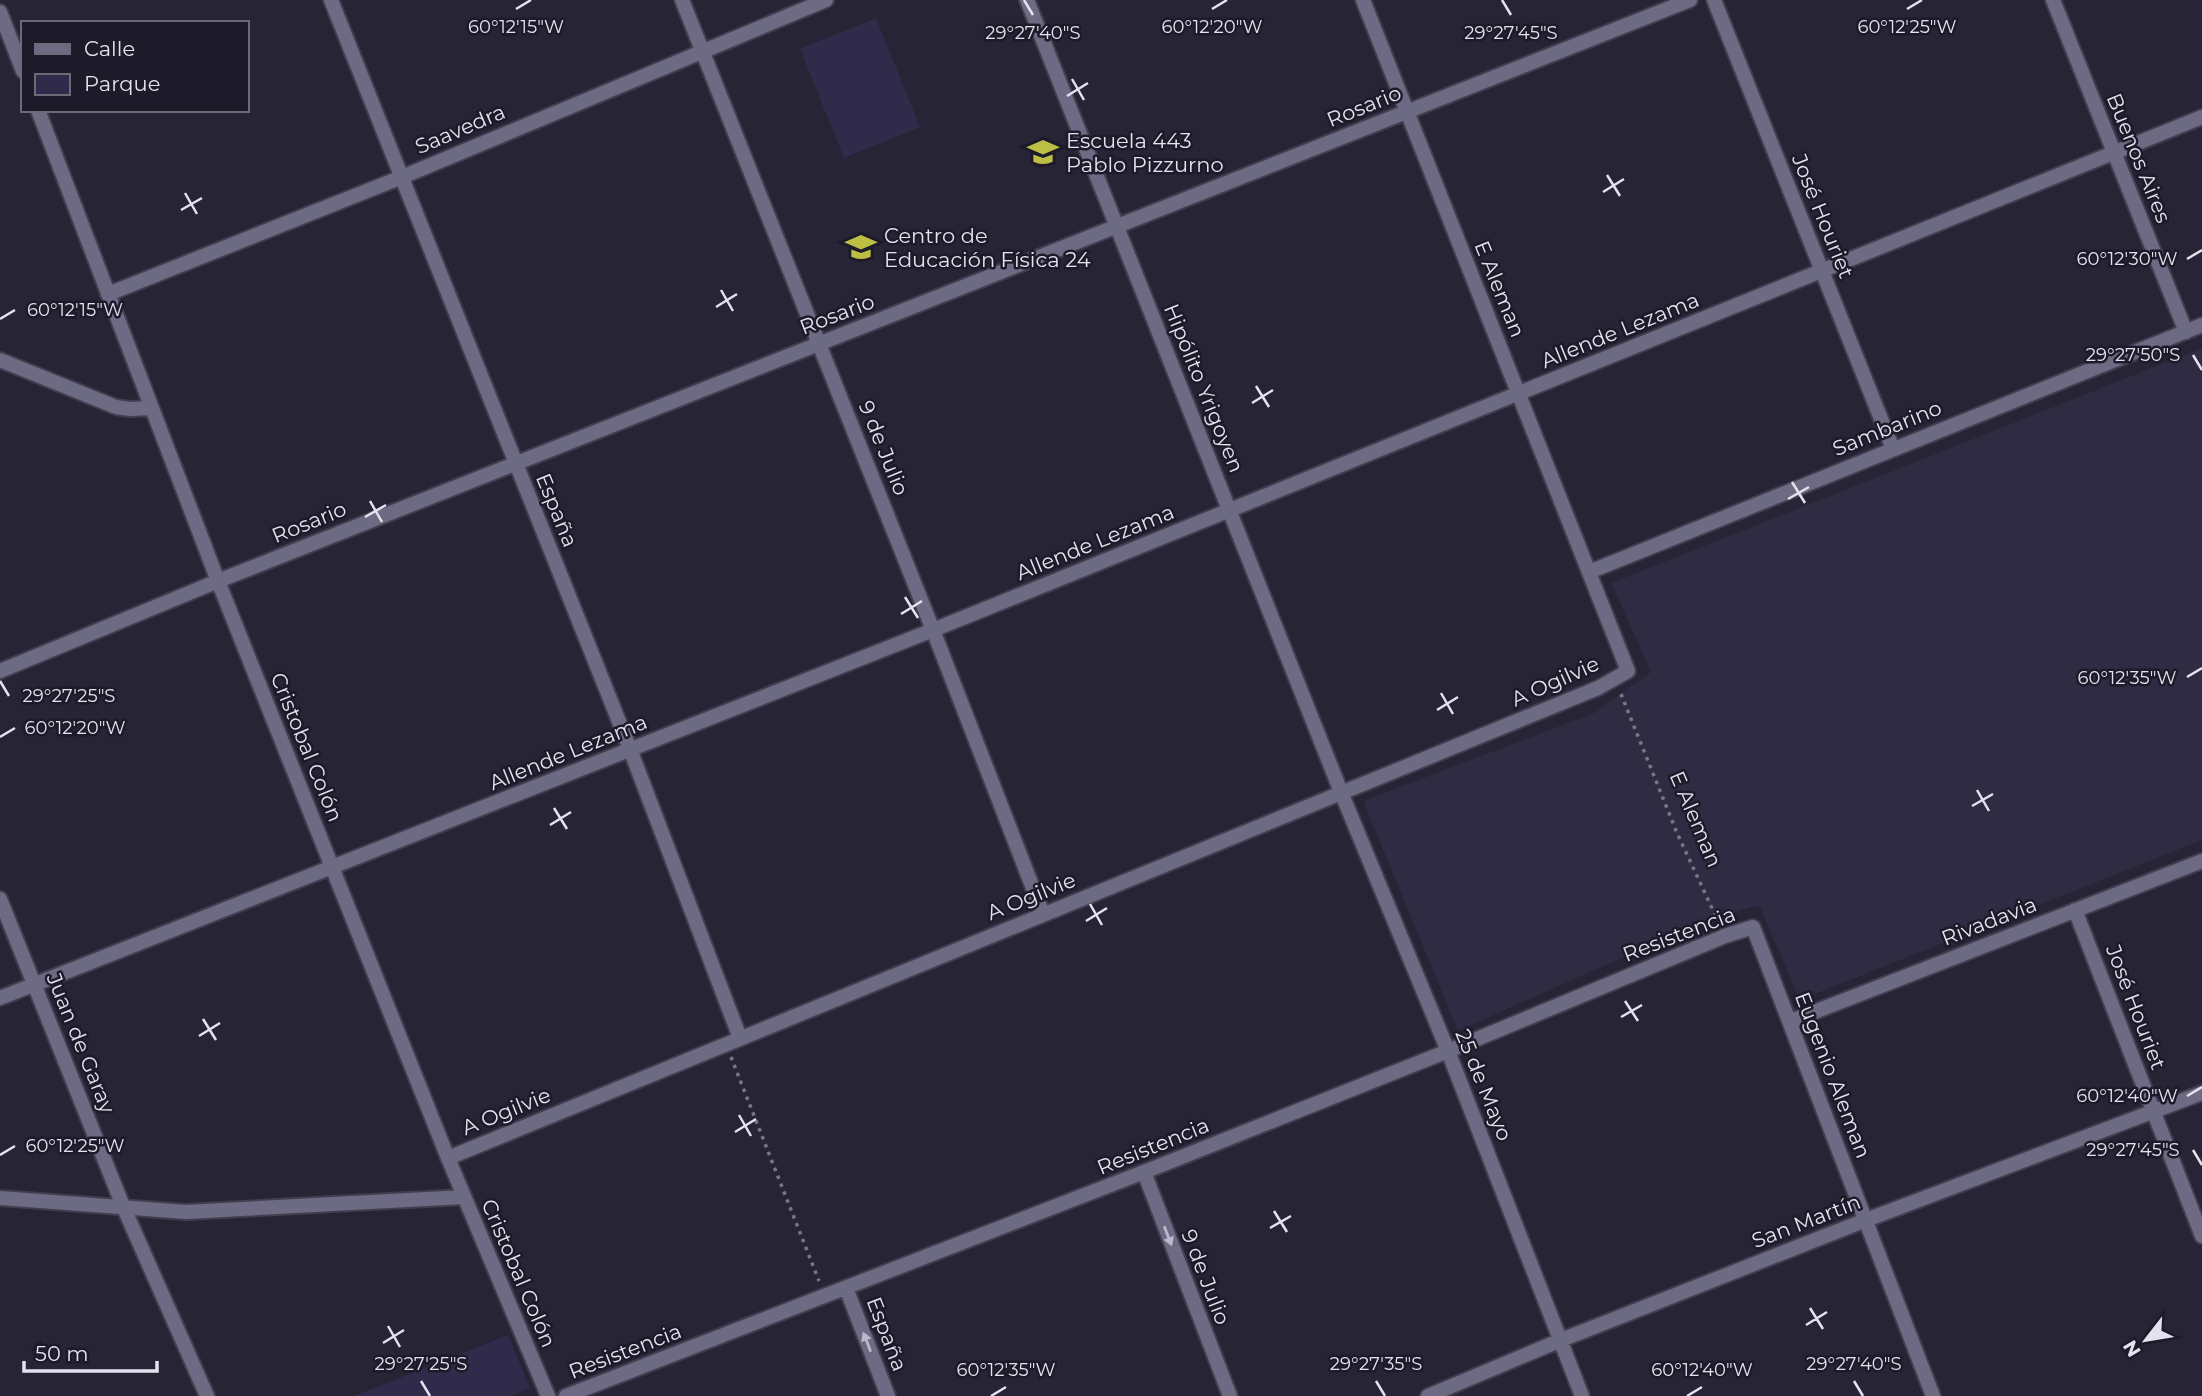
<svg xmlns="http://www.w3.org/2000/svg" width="2202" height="1396" font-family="Montserrat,sans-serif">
  <rect width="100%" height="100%" fill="#262435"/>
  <path fill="#2f2b42" d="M2202,348V840L1800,1000L1759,905L1704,921L1458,1031L1363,801L1594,713L1651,672L1611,583Z"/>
  <path fill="#312b4b" d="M876,18L920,127L844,158L800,49Z
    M508,1335L530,1388L510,1396H354Z"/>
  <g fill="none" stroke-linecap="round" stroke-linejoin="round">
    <g stroke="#413f4f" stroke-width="18">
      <path id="minor" d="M331,0L630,749L740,1038
        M682,0L933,630L1043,914
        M1027,0L1341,792L1448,1051L1582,1396
        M1714,0L1893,449
        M2053,0L2186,332
        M0,12L23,71
        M38,110L218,581L448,1158L548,1396
        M108,294L402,177L826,0
        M0,360L116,407L130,409L152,408
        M1589,572L2202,325
        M0,671L218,581L1690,0
        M0,899L123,1206L207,1396
        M2075,910L2202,1236
        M0,998L933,630L2202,117
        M1791,1021L2202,861
        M448,1158L1598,688L1628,671L1363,0
        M1144,1172L1230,1396
        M0,1198L186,1212L464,1197
        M846,1288L888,1396
        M566,1396L1144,1172L1448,1051L1725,936L1753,927L1933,1396
        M1428,1396L1561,1340L1866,1220L2202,1093"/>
    </g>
    <path stroke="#787685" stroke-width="3.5" stroke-dasharray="3.5 5" stroke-linecap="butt" d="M1621,694L1677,833L1718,921
      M731,1057L819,1281"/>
    <use href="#minor" stroke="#6d6a83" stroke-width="14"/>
  </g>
  <defs><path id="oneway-solid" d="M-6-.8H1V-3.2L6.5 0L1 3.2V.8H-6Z" transform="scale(1.75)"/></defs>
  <g fill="#bab8c9">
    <use href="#oneway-solid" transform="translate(1168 1236) rotate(69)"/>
    <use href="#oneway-solid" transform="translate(867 1342) rotate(-111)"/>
  </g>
  <path fill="none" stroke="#e4e2ee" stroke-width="2.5" d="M1024,0L1033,15M1502,0L1511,15M516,9L531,0M1212,9L1227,0M1907,9L1922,0M1072,79L1084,100M1067,96L1088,83M1607,175L1620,196M1603,192L1624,179M185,193L197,214M181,210L202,198M2187,259L2202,250M721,290L733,311M716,307L737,294M0,319L15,310M2193,355L2202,370M1256,386L1269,407M1252,403L1273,390M1792,482L1805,503M1788,499L1809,487M370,501L382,522M365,517L386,505M905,597L918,618M901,614L922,601M2187,677L2202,668M0,681L9,696M1441,693L1453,714M1437,710L1458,697M0,737L15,728M1977,790L1989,811M1972,806L1993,794M554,808L567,829M550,825L571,812M1090,904L1102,925M1086,921L1107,908M1625,1001L1638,1021M1621,1017L1642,1005M203,1019L216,1040M199,1036L220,1023M2187,1096L2202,1087M739,1115L751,1136M735,1132L756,1119M2193,1150L2202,1165M0,1155L15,1146M1274,1211L1287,1232M1270,1228L1291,1216M1810,1308L1823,1329M1806,1325L1827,1312M388,1326L400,1347M383,1343L404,1330M421,1381L430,1396M1376,1381L1385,1396M1854,1381L1863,1396M991,1396L1006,1387M1687,1396L1702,1387"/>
  <defs>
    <g id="school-bare" transform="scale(2.415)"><path d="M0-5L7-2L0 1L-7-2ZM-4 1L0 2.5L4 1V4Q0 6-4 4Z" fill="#bcbf44" stroke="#1d1a2a" stroke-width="2.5" paint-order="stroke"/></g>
  </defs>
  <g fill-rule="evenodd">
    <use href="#school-bare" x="1043" y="152"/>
    <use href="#school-bare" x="861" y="247"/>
  </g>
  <g text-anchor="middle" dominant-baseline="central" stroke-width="5" stroke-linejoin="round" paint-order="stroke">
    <g font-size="21" fill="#e4e2ee" stroke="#1d1a2a">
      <text transform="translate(1364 106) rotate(-22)">Rosario</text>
      <text transform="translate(460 129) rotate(-23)">Saavedra</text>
      <text transform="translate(2139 158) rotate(68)">Buenos Aires</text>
      <text transform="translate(1823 216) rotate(68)">José Houriet</text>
      <text transform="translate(1500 289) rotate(68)">E Aleman</text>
      <text transform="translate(837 314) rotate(-21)">Rosario</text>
      <text transform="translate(1620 330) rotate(-22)">Allende Lezama</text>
      <text transform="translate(1204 388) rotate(68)">Hipólito Yrigoyen</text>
      <text transform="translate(1887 428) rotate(-22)">Sambarino</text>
      <text transform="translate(884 448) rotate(68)">9 de Julio</text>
      <text transform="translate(557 510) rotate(68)">España</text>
      <text transform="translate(309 522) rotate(-22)">Rosario</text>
      <text transform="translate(1095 542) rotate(-22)">Allende Lezama</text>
      <text transform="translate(1555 681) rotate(-24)">A Ogilvie</text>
      <text transform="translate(307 747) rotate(68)">Cristobal Colón</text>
      <text transform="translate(568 752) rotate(-22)">Allende Lezama</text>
      <text transform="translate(1696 819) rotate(67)">E Aleman</text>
      <text transform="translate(1031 896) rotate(-22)">A Ogilvie</text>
      <text transform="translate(1989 921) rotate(-21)">Rivadavia</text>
      <text transform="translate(1679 934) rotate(-21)">Resistencia</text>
      <text transform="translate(2136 1007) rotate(69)">José Houriet</text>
      <text transform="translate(81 1043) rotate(68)">Juan de Garay</text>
      <text transform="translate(1833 1075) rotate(69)">Eugenio Aleman</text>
      <text transform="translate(1484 1085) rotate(68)">25 de Mayo</text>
      <text transform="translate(506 1111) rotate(-22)">A Ogilvie</text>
      <text transform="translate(1153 1146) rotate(-22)">Resistencia</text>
      <text transform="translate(1806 1221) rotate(-21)">San Martín</text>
      <text transform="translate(519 1273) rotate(67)">Cristobal Colón</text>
      <text transform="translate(1206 1277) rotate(69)">9 de Julio</text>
      <text transform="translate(887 1334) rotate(69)">España</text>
      <text transform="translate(625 1351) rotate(-21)">Resistencia</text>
    </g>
    <g font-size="21" fill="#e4e2ee" stroke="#1d1a2a" text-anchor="start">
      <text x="1066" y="140">Escuela 443<tspan x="1066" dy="24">Pablo Pizzurno</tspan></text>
      <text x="884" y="235">Centro de<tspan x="884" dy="24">Educación Física 24</tspan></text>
    </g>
  </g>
  <g font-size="18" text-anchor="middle" fill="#e4e2ee" stroke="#1d1a2a" stroke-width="5" stroke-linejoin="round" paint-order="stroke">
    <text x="516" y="33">60°12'15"W</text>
    <text x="1212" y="33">60°12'20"W</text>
    <text x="1907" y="33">60°12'25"W</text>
    <text x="1511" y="39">29°27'45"S</text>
    <text x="1033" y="39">29°27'40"S</text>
    <text x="2127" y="265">60°12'30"W</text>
    <text x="75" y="316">60°12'15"W</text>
    <text x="2133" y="361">29°27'50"S</text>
    <text x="2127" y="684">60°12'35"W</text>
    <text x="69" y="702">29°27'25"S</text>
    <text x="75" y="734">60°12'20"W</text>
    <text x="2127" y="1102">60°12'40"W</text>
    <text x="75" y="1152">60°12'25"W</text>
    <text x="2133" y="1156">29°27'45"S</text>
    <text x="421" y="1370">29°27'25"S</text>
    <text x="1376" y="1370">29°27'35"S</text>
    <text x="1854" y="1370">29°27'40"S</text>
    <text x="1006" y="1376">60°12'35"W</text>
    <text x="1702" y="1376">60°12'40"W</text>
  </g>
  <rect x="21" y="21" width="228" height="91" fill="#1d1a2a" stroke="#6d6a78" stroke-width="2"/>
  <rect x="35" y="44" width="35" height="10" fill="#6d6a83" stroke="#6d6a78" stroke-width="2"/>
  <text x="84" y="56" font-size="21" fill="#e4e2ee">Calle</text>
  <rect x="35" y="74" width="35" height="21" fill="#312b4b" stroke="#6d6a78" stroke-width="2"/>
  <text x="84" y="91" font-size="21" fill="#e4e2ee">Parque</text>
  <g transform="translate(2146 1340) rotate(239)" stroke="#1d1a2a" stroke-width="5" paint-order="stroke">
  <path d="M0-5L12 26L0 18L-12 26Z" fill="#e4e2ee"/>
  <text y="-10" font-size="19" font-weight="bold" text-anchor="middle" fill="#e4e2ee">N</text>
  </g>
  <path d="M24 1361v10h133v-10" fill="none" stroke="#e4e2ee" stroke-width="3.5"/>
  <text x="35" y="1361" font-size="21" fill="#e4e2ee" stroke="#1d1a2a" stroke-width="5" paint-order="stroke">50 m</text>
</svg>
